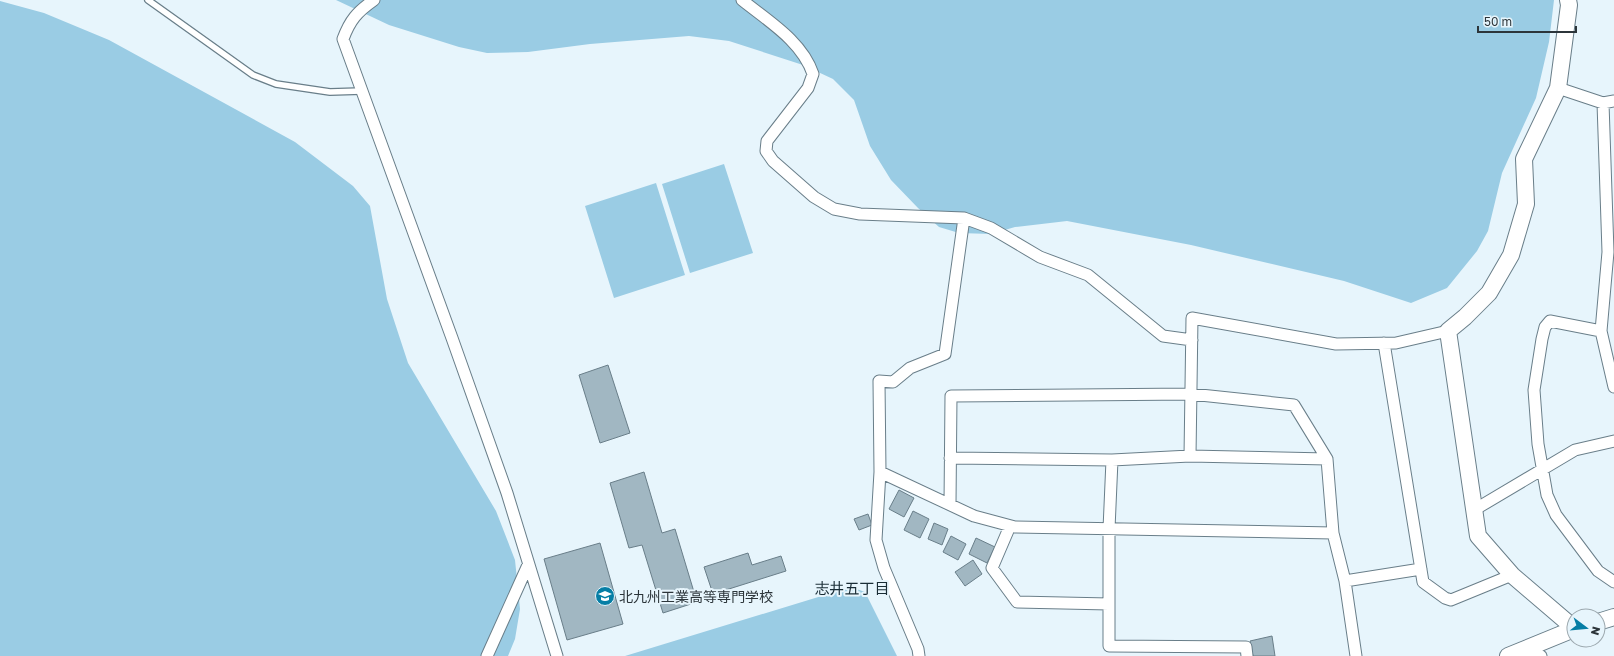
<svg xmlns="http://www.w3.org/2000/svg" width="1614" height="656" font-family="'Golos Text','Noto Sans JP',sans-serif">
  <rect width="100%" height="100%" fill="#e7f5fc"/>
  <path fill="#9acce4" d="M336,0H1554L1549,42L1536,98L1502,173L1488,231L1477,251L1447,288L1411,303L1344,281L1191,245L1067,221L1015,227L991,234L959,233L939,227L918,208L891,180L870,146L854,100L833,79L803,65L729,41L689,36L590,44L528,52L487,53L459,47L389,25Z
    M0,1L44,13L109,40L295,142L353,186L370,206L387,299L408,363L496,511L515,560L520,609L515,639L508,656H0Z
    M724,164L753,253L690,273L662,184Z
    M656,183L685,275L614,298L585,206Z
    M851,587L865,592L897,656H625Z"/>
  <path fill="#a1b7c2" stroke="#697e89" d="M608,365L630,433L600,443L579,375Z
    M644,472L662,533L675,529L697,602L663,613L642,545L629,548L610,483Z
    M899,490L914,498L904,517L889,509Z
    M913,511L929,519L920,538L904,530Z
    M868,514L872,525L859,530L854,519Z
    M934,523L948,529L942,545L928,539Z
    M951,536L966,544L958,560L943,552Z
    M976,538L995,547L987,563L969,554Z
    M600,543L623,624L567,640L544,559Z
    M748,553L752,565L781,556L786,571L713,594L704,567Z
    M973,560L982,574L965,586L955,572Z
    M1272,636L1275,656H1253L1250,641Z"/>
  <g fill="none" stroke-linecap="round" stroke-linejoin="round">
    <g stroke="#697e89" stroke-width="8">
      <path id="lane" d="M148,0L253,75L276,84L330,92L362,91"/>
    </g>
    <g stroke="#697e89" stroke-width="13">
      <path id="street" d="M374,0C357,12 350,20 343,39L452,338L507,493L557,656
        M742,0C768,21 802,41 813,74L808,88L767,141L766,151L773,161L814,197L834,209L860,214L964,218L991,228L1040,257L1088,275L1163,336L1192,340
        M1558,88L1603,103L1614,101
        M1603,103L1608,252L1601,331L1614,387
        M1601,331L1550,321L1545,327L1542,339L1534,390L1538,444L1547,495L1556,515L1598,571L1614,582
        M1384,343L1423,582L1445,598L1451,600L1512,575
        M1190,456L1192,318L1336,344L1396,343L1448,331
        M950,458L1112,460L1190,456L1327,459
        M1112,460L1109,529V646L1246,647L1247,656
        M880,472L974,516L1015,527L1333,533
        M950,504L951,396L1191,394L1294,405L1327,459L1333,533L1345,581L1356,656
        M1474,510L1575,450L1614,441
        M1010,526L992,568L1017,602L1109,604
        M1345,581L1421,569
        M1527,653L1529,648L1541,656
        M487,656L528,565
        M919,656L918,649L884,568L876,540L880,472L879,381L893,382L910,368L945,354L964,218"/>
    </g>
    <g stroke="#697e89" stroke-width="18">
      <path id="secondary" d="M1568,0L1569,5L1558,88L1524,159L1526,204L1511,255L1489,293L1465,317L1448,331L1478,536L1512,575L1574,628
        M1598,622L1614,617
        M1508,656L1574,629"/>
    </g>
    <use href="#lane" stroke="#fff" stroke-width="5.5"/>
    <use href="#street" stroke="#fff" stroke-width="11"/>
    <use href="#secondary" stroke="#fff" stroke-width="16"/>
  </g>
  <defs>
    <g id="school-disc" transform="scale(1)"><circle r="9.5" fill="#067ea5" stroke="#e7f5fc"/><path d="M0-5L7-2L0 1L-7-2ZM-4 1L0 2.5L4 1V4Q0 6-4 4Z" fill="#fff"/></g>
  </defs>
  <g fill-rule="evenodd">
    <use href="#school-disc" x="605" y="596"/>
  </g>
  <g text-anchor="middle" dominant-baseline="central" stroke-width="4" stroke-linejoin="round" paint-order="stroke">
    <g font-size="14" fill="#2c353a" stroke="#e7f5fc" text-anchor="start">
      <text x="619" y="596">北九州工業高等専門学校</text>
    </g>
    <g font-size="15" fill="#192c35" stroke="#e7f5fc">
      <text x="852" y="588">志井五丁目</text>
    </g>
  </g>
  <g transform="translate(1586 628) rotate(106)"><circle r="19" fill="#e7f5fc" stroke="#9ca8ae"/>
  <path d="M0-3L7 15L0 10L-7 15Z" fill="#067ea5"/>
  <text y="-6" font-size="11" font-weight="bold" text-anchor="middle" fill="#2c353a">N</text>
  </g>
  <path d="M1478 26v6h98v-6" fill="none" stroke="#2c353a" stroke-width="2"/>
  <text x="1484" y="26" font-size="12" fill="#2c353a" stroke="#e7f5fc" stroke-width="3" paint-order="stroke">50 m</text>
</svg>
